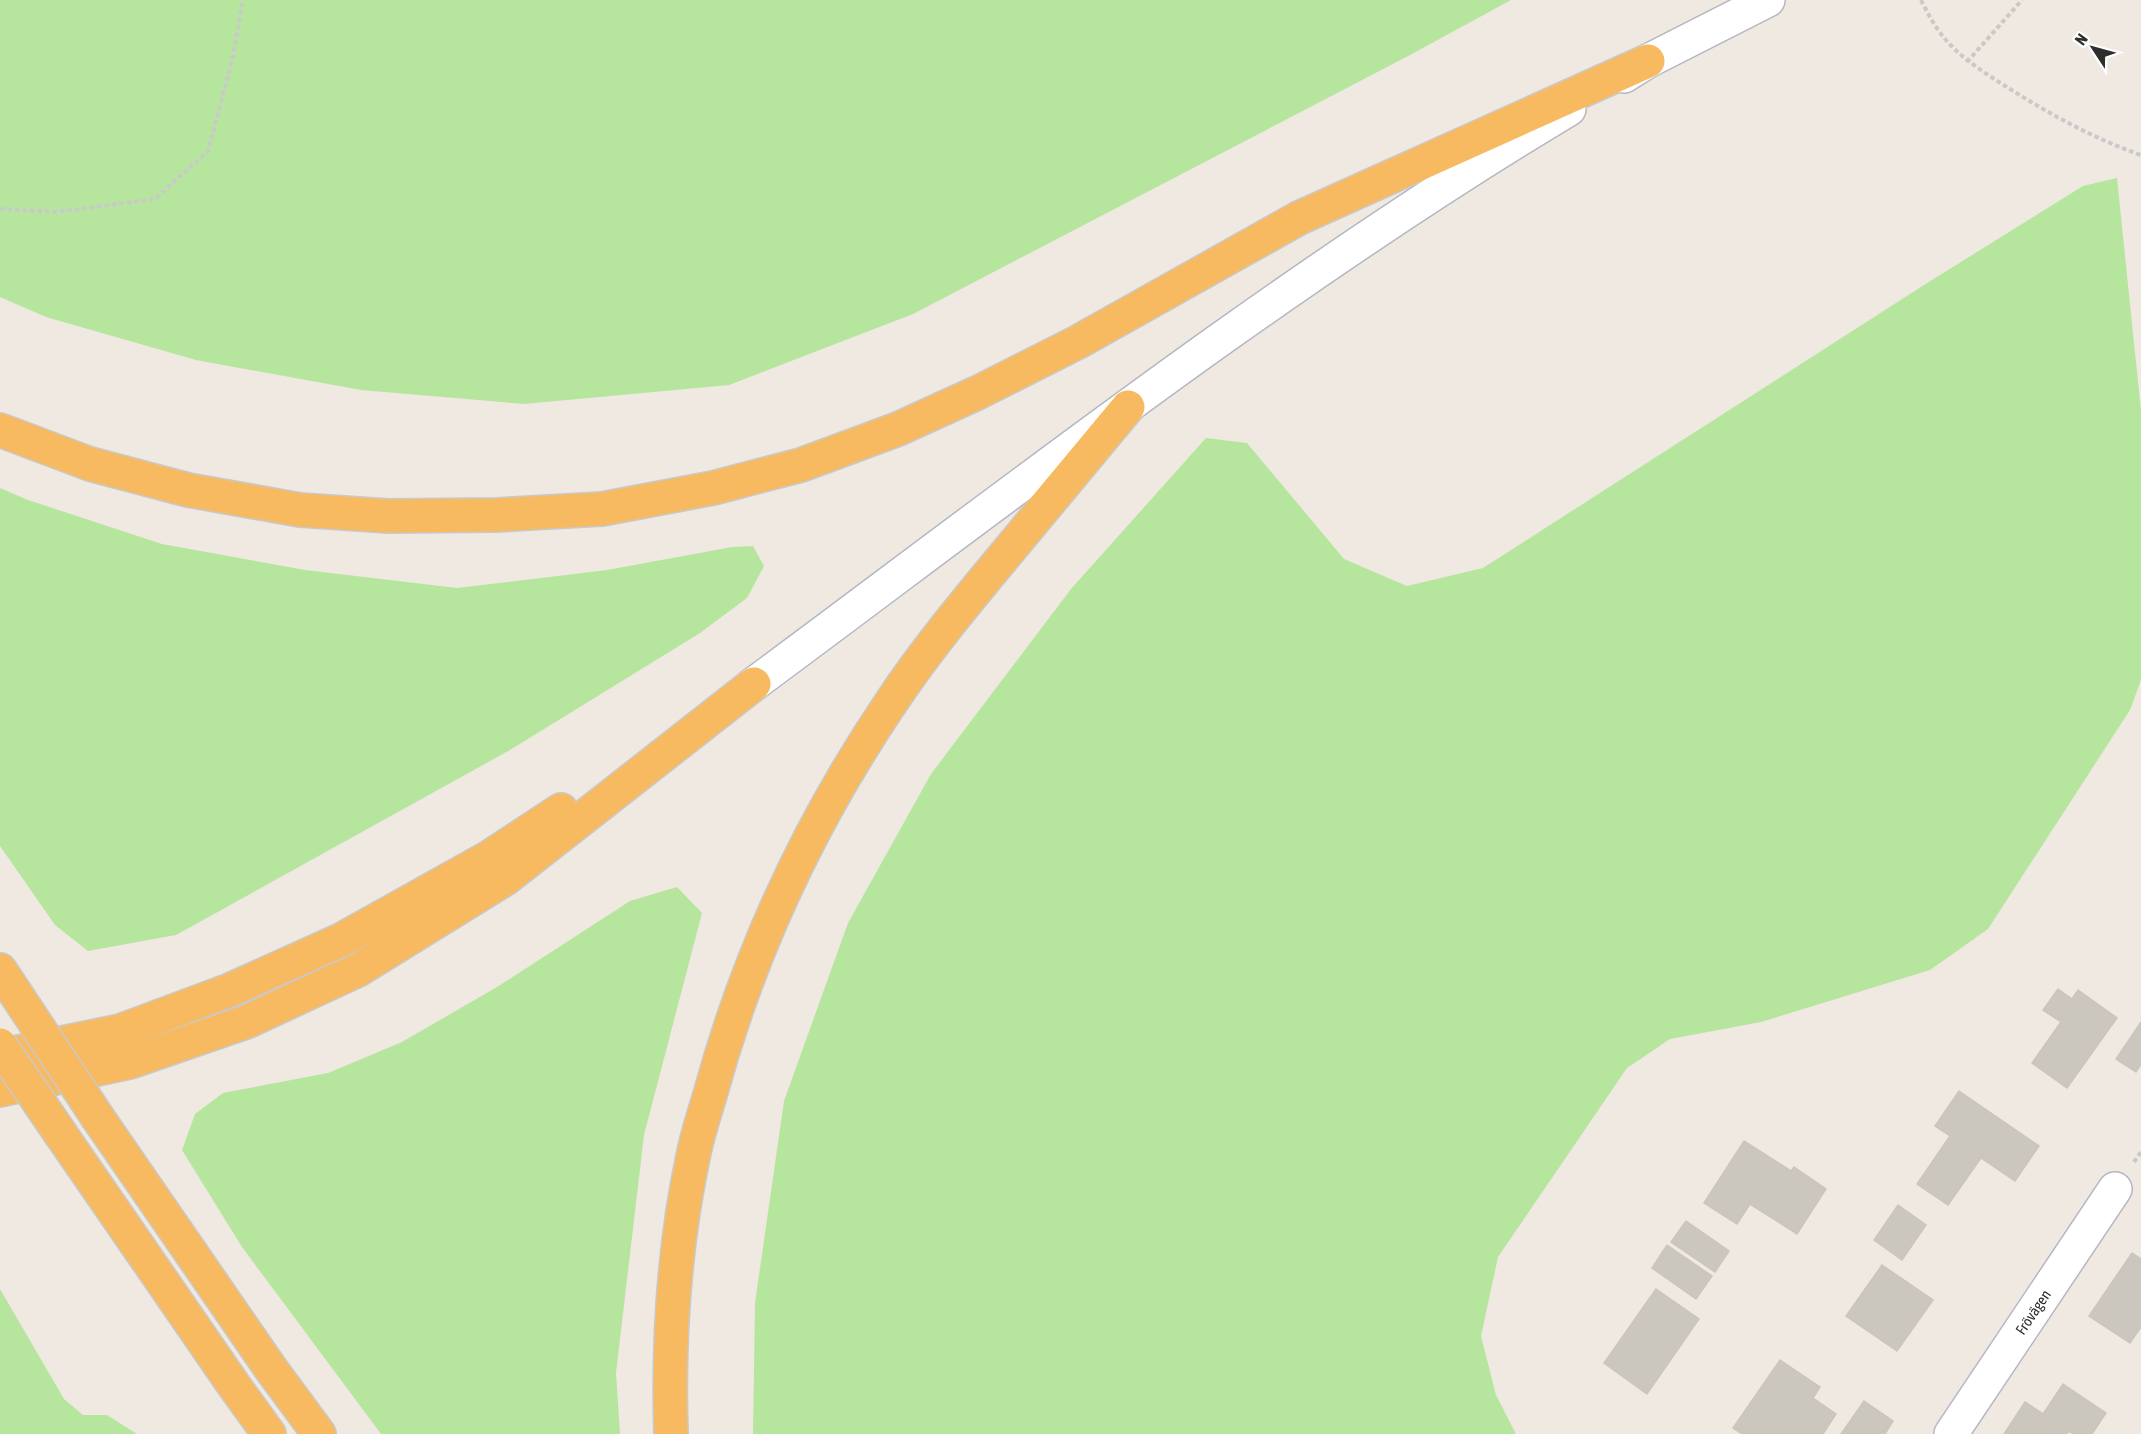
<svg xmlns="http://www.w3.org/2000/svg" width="2141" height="1434" font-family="'Asap Condensed',sans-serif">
  <rect width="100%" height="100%" fill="#efe9e1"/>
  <path fill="#b6e59e" d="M0,0H1511L1410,55L913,314L729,385L524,404L361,390L196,360L46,317L0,297Z
    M2117,178L2141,411V680L2130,710L1988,929L1930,970L1761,1022L1670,1039L1627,1068L1498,1257L1481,1336L1496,1395L1516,1434H753L755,1303L784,1101L848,923L931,774L1071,589L1206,438L1247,443L1344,559L1407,586L1483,568L1924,285L2083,186Z
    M0,488L28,500L162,544L305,570L457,588L607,570L732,547L753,546L764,566L747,598L700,633L510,750L176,935L88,951L55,925L0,846Z
    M677,887L702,913L644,1135L616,1373L620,1434H381L242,1247L182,1150L195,1114L223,1093L328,1073L402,1042L497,987L630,901Z
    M0,1289L64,1399L83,1415H107L137,1434H0Z"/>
  <path fill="#cbc7bf" stroke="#cbc5ba" stroke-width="1.5" d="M2058,989L2072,999L2078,990L2117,1018L2067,1088L2032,1063L2061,1022L2043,1010Z
    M2141,1022V1064L2136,1072L2116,1059Z
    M1959,1091L2039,1146L2015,1181L1981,1158L1948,1205L1917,1184L1950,1136L1935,1126Z
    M1744,1141L1791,1171L1794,1167L1826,1189L1797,1234L1750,1204L1737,1224L1704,1203Z
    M1898,1205L1926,1225L1902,1260L1874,1240Z
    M1686,1221L1729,1251L1715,1272L1671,1242Z
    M1667,1245L1712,1276L1696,1299L1652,1268Z
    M2132,1253L2141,1259V1327L2130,1343L2089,1316Z
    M1882,1265L1933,1300L1897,1351L1846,1316Z
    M1656,1289L1699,1319L1647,1394L1604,1363Z
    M1780,1360L1820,1387L1813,1398L1836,1414L1823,1434H1742L1733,1428Z
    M2063,1384L2106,1413L2092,1434H2073L2043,1414Z
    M1864,1401L1893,1421L1885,1434H1841Z
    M2025,1402L2069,1431L2067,1434H2004Z"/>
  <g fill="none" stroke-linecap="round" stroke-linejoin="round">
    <g stroke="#b4b7c1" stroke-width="36">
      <path id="minor" d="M1951,1434L2115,1189"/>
    </g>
    <g stroke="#b4b7c1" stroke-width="36">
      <path id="secondary" d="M1624,76L1648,61L1768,0
        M754,684C1021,486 1284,280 1569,109"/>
    </g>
    <g stroke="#c9c9c9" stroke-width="36">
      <path id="trunk" d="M0,430L90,464L188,490L300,510L388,516L496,515L602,509L713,488L801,465L898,429L977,393L1078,342L1299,218L1648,61
        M0,970L14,991
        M0,1056L120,1031L230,990L341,940L488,858L561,810
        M0,1090L130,1062L246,1022L358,970L505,879L754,684
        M98,1118L271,1369L319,1434
        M62,1136L235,1387L269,1434
        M671,1434C668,1342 674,1247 693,1157C697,1136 704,1115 710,1095C748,955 810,822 892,701C926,650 966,602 1005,555C1046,505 1087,456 1128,407"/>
    </g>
    <path stroke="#c9c9c9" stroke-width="4" stroke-dasharray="4.5 3" stroke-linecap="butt" d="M1921,0C1928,14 1935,27 1945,39C1961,58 1982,71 2002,84C2046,112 2092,138 2141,155
      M1967,62L2022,0
      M0,209L57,212L155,199L208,151L232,61L243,0
      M2134,1162L2141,1152"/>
    <use href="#minor" stroke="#fff" stroke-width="33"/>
    <use href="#secondary" stroke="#fff" stroke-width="33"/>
    <use href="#trunk" stroke="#f8ba60" stroke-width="33"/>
    <g stroke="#c9c9c9" stroke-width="36" stroke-linecap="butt">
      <path id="trunk-bridge" d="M14,991L98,1118
        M0,1045L62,1136"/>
    </g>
    <use href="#trunk-bridge" stroke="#f8ba60" stroke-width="33"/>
  </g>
  <g text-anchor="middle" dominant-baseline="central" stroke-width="4.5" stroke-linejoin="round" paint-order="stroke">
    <g font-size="15" fill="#2e2e2e" stroke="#fff">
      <text transform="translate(2033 1312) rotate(-56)">Frövägen</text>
    </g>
  </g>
  <g transform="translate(2093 48) rotate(306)" stroke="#ffffff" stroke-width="4.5" paint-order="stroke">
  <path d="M0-4.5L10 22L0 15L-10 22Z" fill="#2e2e2e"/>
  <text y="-9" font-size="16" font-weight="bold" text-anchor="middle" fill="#2e2e2e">N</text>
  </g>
</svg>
